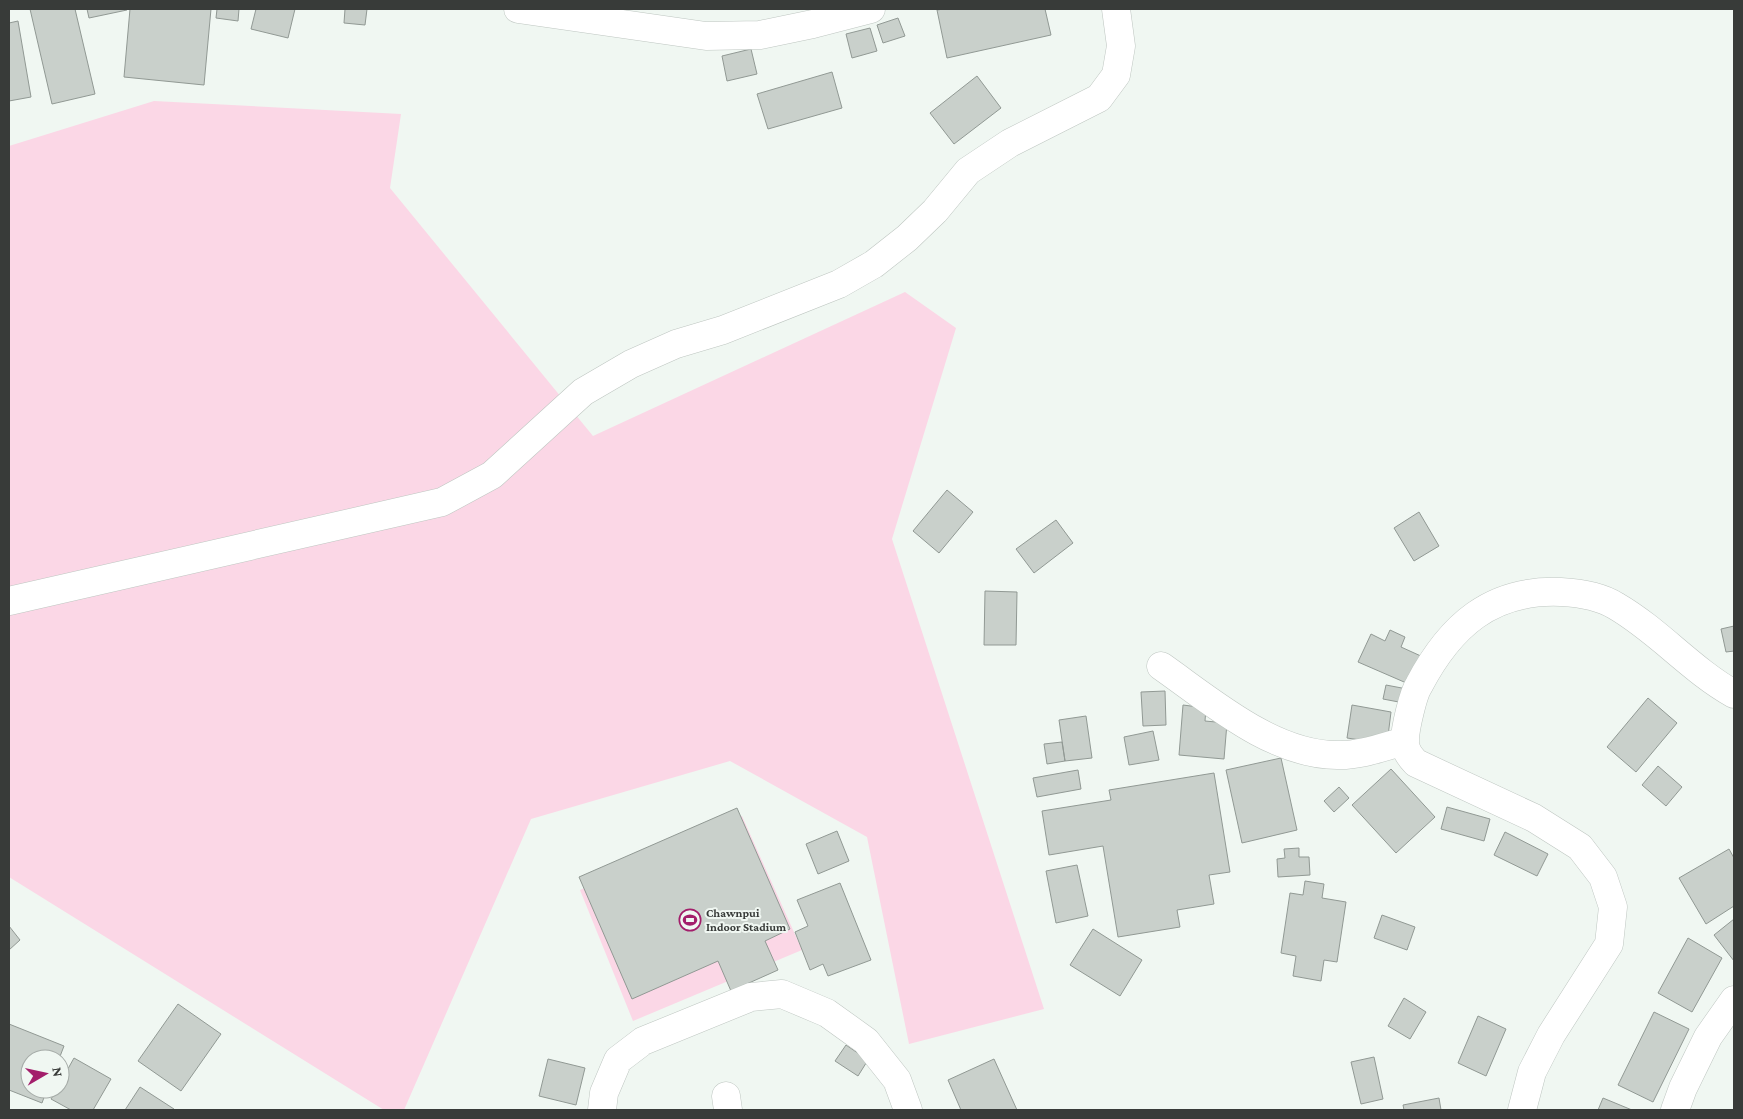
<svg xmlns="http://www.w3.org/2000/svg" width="1743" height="1119" font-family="'Crimson Pro',serif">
  <rect width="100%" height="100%" fill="#f0f7f2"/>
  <path fill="#fbd7e6" d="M154,101L401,114L390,188L593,436L905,292L956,328L892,539L1044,1009L909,1044L867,837L730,761L531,819L404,1110H384L9,877V146Z
    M742,816L802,950L633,1021L580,890Z"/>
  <path fill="#c9d0cb" stroke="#919994" d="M30,9H75L95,94L52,104Z
    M87,9H126L127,10L89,18Z
    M130,9H211L204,85L124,77Z
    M217,9H239L238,21L216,18Z
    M256,9H295L288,38L251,29Z
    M345,9H367L365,25L344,23Z
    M944,9H1045L1051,35L947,58L937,10Z
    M898,18L905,36L883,43L877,25Z
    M18,21L31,97L9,101V23Z
    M870,28L877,51L852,58L846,34Z
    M751,49L757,74L727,81L722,56Z
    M832,72L842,108L768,129L757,94Z
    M977,76L1001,108L954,144L930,113Z
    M947,490L973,512L939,553L913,531Z
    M1419,512L1439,546L1414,561L1394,528Z
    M1056,520L1073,543L1034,573L1016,549Z
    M985,591L1017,592L1016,645H984Z
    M1734,626V651L1726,652L1721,629Z
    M1390,630L1405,637L1401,647L1423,657L1411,685L1358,662L1371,634L1385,641Z
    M1386,685L1407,689L1404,703L1383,699Z
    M1165,691L1166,725L1143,726L1141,692Z
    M1648,698L1677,723L1636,772L1607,747Z
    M1183,705L1206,708L1205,721L1227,723L1224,759L1179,755Z
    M1352,705L1391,712L1387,744L1347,738Z
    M1086,716L1092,758L1065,761L1059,720Z
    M1153,731L1159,760L1129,765L1124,737Z
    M1062,742L1065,761L1047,764L1044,744Z
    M1281,758L1297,830L1242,843L1226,770Z
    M1658,766L1682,787L1666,806L1642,785Z
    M1391,769L1435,817L1396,853L1352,805Z
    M1078,770L1081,789L1037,797L1033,778Z
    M1214,773L1230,872L1209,875L1214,904L1177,910L1180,927L1118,937L1103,846L1049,855L1042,811L1111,800L1109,790Z
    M1339,787L1349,798L1334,812L1324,801Z
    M1447,807L1490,819L1484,841L1441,829Z
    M737,808L790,929L765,941L778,970L731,991L718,961L632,999L579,877Z
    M837,831L849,861L818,874L806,844Z
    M1505,832L1548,854L1537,876L1494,855Z
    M1299,848V857H1309L1310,875L1278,877L1277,859L1285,858L1284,849Z
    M1729,849L1734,858V906L1706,924L1679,878Z
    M1077,865L1088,916L1056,923L1046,871Z
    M1305,881L1324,884L1322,898L1346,902L1337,962L1324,960L1321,981L1293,976L1296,956L1281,953L1290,893L1303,895Z
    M840,883L871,960L828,976L823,964L810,970L795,932L808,926L797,900Z
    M1382,915L1415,927L1407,950L1374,938Z
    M1734,919V961L1714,935Z
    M9,926L20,940L9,950Z
    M1093,929L1142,960L1120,996L1070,965Z
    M1688,938L1722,958L1692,1012L1658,993Z
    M1404,998L1426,1012L1410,1039L1388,1026Z
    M178,1004L221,1034L181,1091L138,1061Z
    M1654,1012L1689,1029L1653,1102L1618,1085Z
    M1478,1016L1506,1029L1486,1076L1458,1063Z
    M9,1024L64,1046L59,1059H30V1089H47L42,1103L9,1090Z
    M846,1045L868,1060L858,1076L835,1061Z
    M1374,1057L1383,1099L1361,1104L1351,1062Z
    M74,1058L111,1079L93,1110H71L51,1099L57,1089H60V1083Z
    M548,1059L585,1068L576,1105L539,1096Z
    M994,1059L1017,1110H961L948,1080Z
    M140,1087L174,1109L173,1110H125Z
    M1439,1098L1441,1110H1404L1403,1105Z
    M1603,1098L1632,1110H1598Z"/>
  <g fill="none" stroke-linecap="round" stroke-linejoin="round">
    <g stroke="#bec6c1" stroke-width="29">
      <path id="minor" d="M518,9L706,36L760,35L813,24L871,9
        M9,601L442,502L492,475L583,392L631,364L676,344L723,330L839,284L874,264L907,238L935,211L968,171L1010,143L1099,98L1116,75L1121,46L1116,9
        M1161,666C1211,701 1273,755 1337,755C1359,756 1383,747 1405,741
        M726,1096L728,1110
        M602,1110L604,1093L618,1060L643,1041L751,997L782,994L827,1013L866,1041L897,1080L908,1110
        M1522,1110L1532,1072L1551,1035L1609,944L1613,907L1603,877L1580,847L1534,818L1416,763C1410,757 1404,749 1405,740C1405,729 1413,694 1419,685C1450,626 1491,589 1561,592C1580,593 1600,596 1616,606C1659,631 1691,670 1734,694
        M1675,1110L1683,1088L1708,1037L1734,1000"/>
    </g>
    <use href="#minor" stroke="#fff" stroke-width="28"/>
  </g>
  <defs>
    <g id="stadium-ring" transform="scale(1.125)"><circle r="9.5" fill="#f0f7f2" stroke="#a31e6b" stroke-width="1.5"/><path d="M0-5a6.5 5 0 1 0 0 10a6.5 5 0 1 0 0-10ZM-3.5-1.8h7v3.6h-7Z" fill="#a31e6b"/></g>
  </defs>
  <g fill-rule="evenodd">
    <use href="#stadium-ring" x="690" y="920"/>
  </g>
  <g text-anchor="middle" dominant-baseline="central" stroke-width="4" stroke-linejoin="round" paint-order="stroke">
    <g font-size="12" font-weight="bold" fill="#383b39" stroke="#f0f7f2" text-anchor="start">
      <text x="706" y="913">Chawnpui<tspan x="706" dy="14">Indoor Stadium</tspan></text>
    </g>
  </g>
  <rect width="1743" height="1119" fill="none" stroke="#383b39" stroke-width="20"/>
  <g transform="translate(45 1074) rotate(81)"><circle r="24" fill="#f0f7f2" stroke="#a6aca8"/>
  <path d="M0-4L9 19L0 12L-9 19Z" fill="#a31e6b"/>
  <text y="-8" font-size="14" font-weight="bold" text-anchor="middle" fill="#383b39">N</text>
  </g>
</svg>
